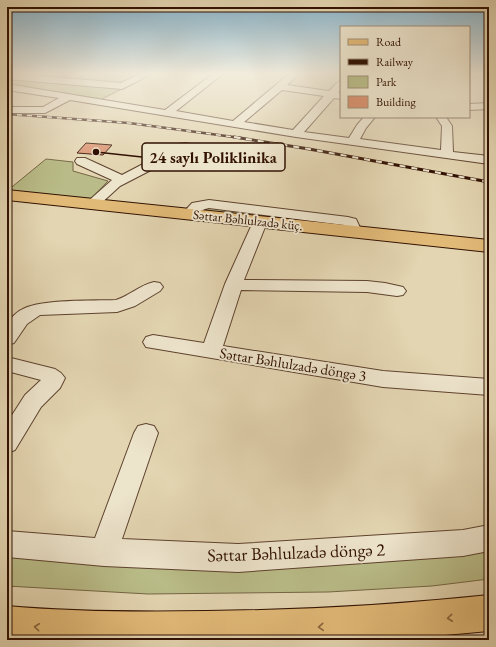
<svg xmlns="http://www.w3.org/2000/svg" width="496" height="647" font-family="'EB Garamond',serif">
  <rect width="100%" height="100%" fill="#e3d5b1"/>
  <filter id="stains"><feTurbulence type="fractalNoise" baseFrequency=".005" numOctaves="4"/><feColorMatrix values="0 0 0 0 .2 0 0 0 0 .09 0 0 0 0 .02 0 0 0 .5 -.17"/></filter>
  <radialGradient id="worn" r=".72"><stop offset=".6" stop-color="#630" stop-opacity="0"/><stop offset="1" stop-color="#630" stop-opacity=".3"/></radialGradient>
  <path fill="#b9bc88" stroke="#756645" d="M7,73H153L100,100L7,84Z
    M46,159L73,162V171L108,181L90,200L7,191Z
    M206,206L338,221L339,228L199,211Z
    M489,547V579L432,586L328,592L148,594L7,586V555Z"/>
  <path fill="#db9473" stroke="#311102" d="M86,143L112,145L103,155L77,153Z"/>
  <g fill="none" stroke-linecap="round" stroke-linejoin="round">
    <g stroke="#5e422e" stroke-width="2">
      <path id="minor" d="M7,73L121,83L142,73H153L122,89L7,79Z
        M214,73H224L176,111L233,121L290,73H300L287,85L329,91L338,82L341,81V90L338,93H341V99L334,98L304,132L349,138L357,125L364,117H375L366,128L360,139L441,150L442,126L436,117H446L452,126L453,152L489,156V164L296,137L70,100L45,113H7V107H43L59,98L7,90V84L165,110ZM282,90L324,96L293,130L244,122Z
        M489,103V109L469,110V104Z
        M185,143L213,148L215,151L213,154L209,155L185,151H178L151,170L120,186L97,207L92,208L87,207L85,204L112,180L77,164L75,161L77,158H85L122,175L143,164L171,145Z
        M209,200L348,217L356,219L362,232L359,235L354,237L349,235L344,225L209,208C196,210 197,220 184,217L182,214L192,203Z
        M260,218L265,219L267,222L244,280L367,281L385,283L403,287L406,291L403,295L397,296L367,292L241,290L223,346L383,371L489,379V395L383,387L146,347L143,342L146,337L153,335L204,343L225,284L253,222L255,219Z
        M154,282L160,283L163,287L160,291L135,306L117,312L40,315L27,324L14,343L7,345V324C11,318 16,312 23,309C42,299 92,301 116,300C129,296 140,285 154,282Z
        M7,357L55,369L61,373L65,378L60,388L41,407L15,450L7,453V423L25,395L41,380L7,371Z
        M146,424L154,426L158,433L122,539L238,544L463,530L489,525V551L463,556L238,572L104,566L7,557V531L95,538L134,433L138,426Z"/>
    </g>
    <g stroke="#311102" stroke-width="2">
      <path id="major" d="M7,190L489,240V252L7,200Z"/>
    </g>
    <g stroke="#311102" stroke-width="2">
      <path id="highway" d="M489,595V631L390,640H7V606C74,612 140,612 207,611C301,610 395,605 489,595Z"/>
    </g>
    <use href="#minor" fill="#ede4cc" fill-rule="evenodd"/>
    <use href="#major" fill="#e2ba78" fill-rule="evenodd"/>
    <use href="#highway" fill="#e2ba78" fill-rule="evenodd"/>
    <g stroke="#311102" stroke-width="2.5">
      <path id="rail-far1" d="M7,114L129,123L241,138"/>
    </g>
    <g stroke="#311102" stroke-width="3">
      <path id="rail" d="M234,137L309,149L489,182"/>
    </g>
    <use href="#rail-far1" stroke="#ede4cc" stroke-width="1.5" stroke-dasharray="5" stroke-linecap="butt"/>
    <use href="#rail" stroke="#ede4cc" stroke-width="2" stroke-dasharray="6" stroke-linecap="butt"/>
  </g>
  <defs><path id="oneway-chevron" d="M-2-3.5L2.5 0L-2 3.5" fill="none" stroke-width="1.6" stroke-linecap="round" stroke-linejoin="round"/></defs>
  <g stroke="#8a663d">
    <use href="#oneway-chevron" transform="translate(450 618) rotate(174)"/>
    <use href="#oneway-chevron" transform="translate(37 627) rotate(-174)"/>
    <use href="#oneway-chevron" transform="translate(321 627) rotate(176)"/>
  </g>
  <linearGradient id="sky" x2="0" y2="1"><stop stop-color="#87b6d0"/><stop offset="0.45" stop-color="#f2ecdc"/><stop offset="1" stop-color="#f2ecdc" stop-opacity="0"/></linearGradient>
  <rect width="496" height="164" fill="url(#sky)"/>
  <g text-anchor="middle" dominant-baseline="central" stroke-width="4" stroke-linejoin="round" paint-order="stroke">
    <g font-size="13" fill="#311102" stroke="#ede4cc">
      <text transform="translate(248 220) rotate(6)">Səttar Bəhlulzadə küç.</text>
    </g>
    <g font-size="15" fill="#311102" stroke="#ede4cc">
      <text transform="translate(293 364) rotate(9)">Səttar Bəhlulzadə döngə 3</text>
    </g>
    <g font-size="18" fill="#311102" stroke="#ede4cc">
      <text transform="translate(296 552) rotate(-2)">Səttar Bəhlulzadə döngə 2</text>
    </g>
  </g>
  <path fill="none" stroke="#311102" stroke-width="1.5" d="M96 152L142 157"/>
  <circle fill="#311102" stroke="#ede4cc" stroke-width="1.5" cx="96" cy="152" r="4"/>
  <rect fill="#ede4cc" stroke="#311102" stroke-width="1.5" x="142" y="143" width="143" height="28" rx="4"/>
  <g font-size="16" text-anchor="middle" font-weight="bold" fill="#311102">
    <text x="213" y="163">24 saylı Poliklinika</text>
  </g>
  <rect width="496" height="647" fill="none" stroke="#e3d5b1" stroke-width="24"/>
  <rect x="8" y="8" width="480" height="631" fill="none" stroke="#311102" stroke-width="2"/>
  <rect x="12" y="12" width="472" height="623" fill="none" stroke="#311102"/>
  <rect x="340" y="26" width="130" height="92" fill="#ede4cc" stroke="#a2907b"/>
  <rect x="348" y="39" width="20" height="6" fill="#e2ba78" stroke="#a2907b"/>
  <text x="376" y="46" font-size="12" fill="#311102">Road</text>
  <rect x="348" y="59" width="20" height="6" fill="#311102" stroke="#a2907b"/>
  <text x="376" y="66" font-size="12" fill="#311102">Railway</text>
  <rect x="348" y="76" width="20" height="12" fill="#b9bc88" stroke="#a2907b"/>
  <text x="376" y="86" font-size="12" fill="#311102">Park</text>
  <rect x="348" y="96" width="20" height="12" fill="#db9473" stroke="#a2907b"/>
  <text x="376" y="106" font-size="12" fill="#311102">Building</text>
  <rect width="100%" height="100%" filter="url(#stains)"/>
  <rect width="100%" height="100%" fill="url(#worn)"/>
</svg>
